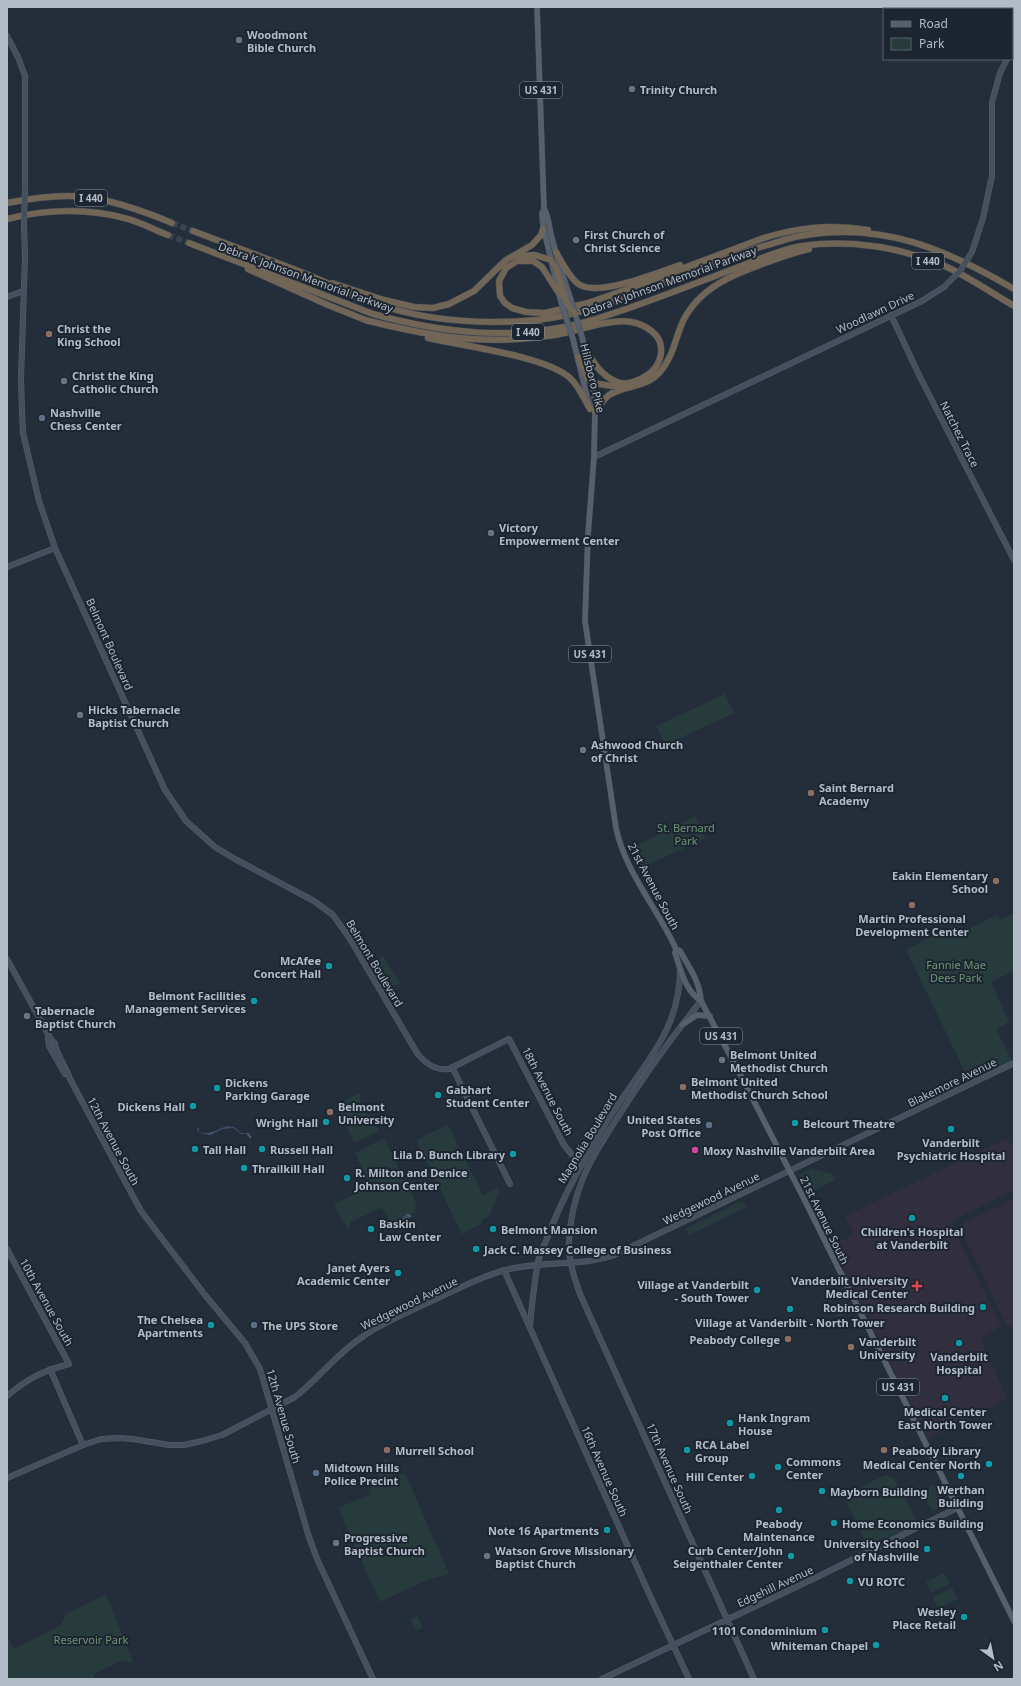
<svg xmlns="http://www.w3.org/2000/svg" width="1021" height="1686" font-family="'Noto Sans',sans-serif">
  <defs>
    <pattern id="water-waves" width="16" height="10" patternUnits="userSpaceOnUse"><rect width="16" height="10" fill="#3a4b63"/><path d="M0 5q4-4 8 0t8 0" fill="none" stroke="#546378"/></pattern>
  </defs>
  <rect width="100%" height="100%" fill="#242e3b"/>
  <path fill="#312f3d" d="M1005,1139L1014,1149V1190L950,1221L1001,1327L980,1338L1007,1399L928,1439L832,1246L854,1234L845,1216Z
    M1014,1199V1332L1010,1325L1007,1326L961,1229L962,1225L966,1221Z"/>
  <path fill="#273b3d" d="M725,694L734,713L665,745L656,726Z
    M695,816L706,838L641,868L630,849Z
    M1014,913V971L991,982L1009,1022L996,1029L1013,1063L971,1084L906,950L954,925L959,934L997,915L1000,920Z
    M383,956L400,983L392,987L376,960Z
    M305,968L312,979L307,982L300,970Z
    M360,1093V1103L357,1104L361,1111L371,1116L379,1131L354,1143L337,1104Z
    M448,1125L483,1195L498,1188L499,1191L489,1216L482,1220L481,1224L462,1234L416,1140Z
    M384,1138L416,1202L415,1213L404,1215L395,1224L388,1218L382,1207L351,1222L349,1225L350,1228L348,1230L334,1204L371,1186L355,1153Z
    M811,1168L832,1174L835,1180L808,1194L799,1176L800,1174Z
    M742,1201L747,1207L689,1235L686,1228Z
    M842,1304L843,1316L837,1317L835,1305Z
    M387,1459L395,1475L381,1481L374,1465Z
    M405,1473L449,1574L429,1579L380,1602L338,1508L371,1494L369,1489Z
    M885,1475L894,1478L918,1524L868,1548L845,1499L846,1495Z
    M934,1485L945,1505L932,1512L922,1492Z
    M944,1573L950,1584L931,1593L926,1582Z
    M952,1588L958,1599L939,1608L933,1597Z
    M106,1594L133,1662L130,1663L123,1660L94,1674V1679H7V1636L14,1649L61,1625L65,1616L68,1613Z
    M417,1616L423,1627L416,1631L411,1620Z"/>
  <path fill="url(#water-waves)" d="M228,1126L234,1127L241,1133H249L252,1138L250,1139L246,1133L241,1134L233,1128L223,1129L210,1135L200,1133L197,1129L199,1127V1132C210,1136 218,1128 228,1126Z
    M407,1214H410L412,1216L407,1220L401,1222L400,1219Z"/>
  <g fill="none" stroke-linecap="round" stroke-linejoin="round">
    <path stroke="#394350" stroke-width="6" stroke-dasharray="6 3" stroke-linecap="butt" d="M172,223L193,231
      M168,235L189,243"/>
    <g stroke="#565e69" stroke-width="6">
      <path id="secondary" d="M7,36L18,57L25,76V189
        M1012,52L1014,49
        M24,225L25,256L21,378L22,413L23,433L39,501L55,548L165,790L186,821L215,847L235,859L314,901L333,915L350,939L417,1053C425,1063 436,1071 449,1069L509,1039L564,1145L573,1156L589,1166
        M972,252L983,218L992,176V102L1000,73L1007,59
        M7,297L23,291
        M891,315L920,377L1014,560
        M594,457L922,301L944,287
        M7,567L55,548
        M7,959L52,1041L55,1043C55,1052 67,1068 70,1079L141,1211L205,1295L245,1343L260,1369L308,1534L317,1559L373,1679
        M701,1001C670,1039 642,1079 616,1120C604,1139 591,1158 583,1178C575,1198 570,1220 569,1241C568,1259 574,1277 580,1294L754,1679
        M48,1037L49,1046L65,1074
        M452,1067L510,1184
        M7,1249L69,1364C43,1371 28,1378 7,1396
        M504,1270L651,1598L689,1679
        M530,1325C532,1304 534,1283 538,1262C540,1253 545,1244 548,1236C564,1193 587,1154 611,1115C642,1066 680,1032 680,970
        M50,1369L83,1445
        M7,1478L83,1445L101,1439L119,1438L133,1439L169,1445H184L202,1441L222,1435L295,1397C317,1380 335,1356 358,1340C378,1325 402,1315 425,1304C452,1292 478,1277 506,1270C541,1260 577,1267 612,1256L1014,1063
        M602,1679L815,1578L957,1508"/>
    </g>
    <g stroke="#414954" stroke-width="6">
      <path id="primary" d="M537,7L544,208C549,217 549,228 552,238C557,259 564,279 571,300
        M544,208L542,214L543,226L561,302
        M582,337L593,383L595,411L594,457L588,535L585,621L616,828C625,872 658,909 676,949L680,951C689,967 700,982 701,1001
        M573,339L589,405
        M676,949L675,953C681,971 685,990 701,1001L739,1072L804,1199L1014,1621
        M682,1025L697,1015L710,1016"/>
    </g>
    <g stroke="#434b56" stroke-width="7">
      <path id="highway" d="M7,203C32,198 67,193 93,198C120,203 146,212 172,223
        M7,219C46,209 89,208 128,219C142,223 155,230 168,235
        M193,231C230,245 268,259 306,274C329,283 350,295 374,303C422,320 472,324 523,321C568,319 611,303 653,287C691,272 728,257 767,245C778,242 789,238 800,236C881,221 946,249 1014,289
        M758,240C796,227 829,224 868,230
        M189,243L373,314C442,333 512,341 582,323C633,309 682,288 731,270C752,262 781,249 802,246C824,243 850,243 872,246C894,248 926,258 947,267C970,278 992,293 1014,306
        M556,252C562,263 568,275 577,283C595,299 659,272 680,265
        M516,256L535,255L551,260L556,268L566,301
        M248,269L328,305L368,321
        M332,283L384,300L414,307L433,308L449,304L474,291L506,260L532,245L541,235L543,229
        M560,295L542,267L533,261H517L506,268L499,281L500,296L505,303L512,308L526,312L545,313L588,303L625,290L761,239
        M365,320C421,334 472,344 530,338C540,337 550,336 560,334C579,330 613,318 631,322C644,324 661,334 661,348C662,354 659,363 655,368C648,377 628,387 617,382C600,375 593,362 585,347
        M428,338C463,346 546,356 570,378C579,386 584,399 590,409
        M578,357L588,379L593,383L625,388
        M595,411C599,406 604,399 609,395C625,385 645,388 659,373C673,358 675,339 683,321C700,287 734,274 768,262C782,257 795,252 809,249"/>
    </g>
    <use href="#secondary" stroke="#464f5e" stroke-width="5"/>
    <use href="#primary" stroke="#565f6b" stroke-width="5.5"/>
    <use href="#highway" stroke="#716655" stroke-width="6"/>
    <g stroke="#565e69" stroke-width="6" stroke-linecap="butt">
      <path id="secondary-bridge" d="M24,225L25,189
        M944,287L960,271L972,252"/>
    </g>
    <g stroke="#414954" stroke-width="6" stroke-linecap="butt">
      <path id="primary-bridge" d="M571,300L582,337
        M561,302L573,339"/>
    </g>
    <g stroke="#434b56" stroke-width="7" stroke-linecap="butt">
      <path id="highway-bridge" d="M566,301L570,309L575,314"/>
    </g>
    <use href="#secondary-bridge" stroke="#464f5e" stroke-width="5"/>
    <use href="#primary-bridge" stroke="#565f6b" stroke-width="5.5"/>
    <use href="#highway-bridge" stroke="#716655" stroke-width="6"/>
  </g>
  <g fill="#6b7280" stroke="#1d2530" stroke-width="1.5">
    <circle cx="239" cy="40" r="4"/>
    <circle cx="632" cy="89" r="4"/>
    <circle cx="576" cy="240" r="4"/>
    <circle cx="64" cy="381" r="4"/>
    <circle cx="491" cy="533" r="4"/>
    <circle cx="80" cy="715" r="4"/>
    <circle cx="583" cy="750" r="4"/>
    <circle cx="27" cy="1016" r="4"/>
    <circle cx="722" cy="1060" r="4"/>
    <circle cx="336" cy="1543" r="4"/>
    <circle cx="487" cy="1556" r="4"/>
  </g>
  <g fill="#8d6e63" stroke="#1d2530" stroke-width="1.5">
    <circle cx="49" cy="334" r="4"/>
    <circle cx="811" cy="793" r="4"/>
    <circle cx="996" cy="881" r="4"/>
    <circle cx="912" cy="905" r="4"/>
    <circle cx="683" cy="1087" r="4"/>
    <circle cx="330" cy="1112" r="4"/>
    <circle cx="788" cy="1339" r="4"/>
    <circle cx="851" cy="1347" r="4"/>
    <circle cx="387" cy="1450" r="4"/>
    <circle cx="884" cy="1450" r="4"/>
  </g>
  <g fill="#5c6f8a" stroke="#1d2530" stroke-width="1.5">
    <circle cx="42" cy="418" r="4"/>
    <circle cx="709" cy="1125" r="4"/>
    <circle cx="254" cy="1325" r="4"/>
    <circle cx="316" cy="1473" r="4"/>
  </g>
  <g fill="#0f9aa8" stroke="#1d2530" stroke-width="1.5">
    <circle cx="329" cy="966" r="4"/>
    <circle cx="254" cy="1001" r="4"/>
    <circle cx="217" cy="1088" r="4"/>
    <circle cx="438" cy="1095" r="4"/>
    <circle cx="193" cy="1106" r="4"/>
    <circle cx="326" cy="1122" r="4"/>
    <circle cx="795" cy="1123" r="4"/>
    <circle cx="951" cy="1129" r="4"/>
    <circle cx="195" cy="1149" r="4"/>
    <circle cx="262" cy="1149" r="4"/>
    <circle cx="513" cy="1154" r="4"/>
    <circle cx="244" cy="1168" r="4"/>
    <circle cx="347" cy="1178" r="4"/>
    <circle cx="912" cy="1218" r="4"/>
    <circle cx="371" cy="1229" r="4"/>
    <circle cx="493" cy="1229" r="4"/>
    <circle cx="476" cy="1249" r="4"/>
    <circle cx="398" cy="1273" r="4"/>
    <circle cx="757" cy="1290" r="4"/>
    <circle cx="983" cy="1307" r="4"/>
    <circle cx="790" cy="1309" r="4"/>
    <circle cx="211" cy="1325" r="4"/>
    <circle cx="959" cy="1343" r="4"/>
    <circle cx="945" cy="1398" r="4"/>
    <circle cx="730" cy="1423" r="4"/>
    <circle cx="687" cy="1450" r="4"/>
    <circle cx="989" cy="1464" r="4"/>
    <circle cx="778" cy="1467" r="4"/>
    <circle cx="752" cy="1476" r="4"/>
    <circle cx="961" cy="1476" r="4"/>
    <circle cx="822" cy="1491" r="4"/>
    <circle cx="779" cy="1510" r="4"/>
    <circle cx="834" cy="1523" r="4"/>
    <circle cx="607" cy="1530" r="4"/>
    <circle cx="927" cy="1549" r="4"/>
    <circle cx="791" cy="1556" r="4"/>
    <circle cx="850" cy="1581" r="4"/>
    <circle cx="964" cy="1617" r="4"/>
    <circle cx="825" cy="1630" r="4"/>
    <circle cx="876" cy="1645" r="4"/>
  </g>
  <circle fill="#d1479c" stroke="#1d2530" stroke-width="1.5" cx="695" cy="1150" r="4"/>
  <path fill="#e0444e" stroke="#1d2530" stroke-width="1.5" d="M915 1280h4v4h4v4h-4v4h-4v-4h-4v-4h4z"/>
  <g text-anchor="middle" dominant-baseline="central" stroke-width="4" stroke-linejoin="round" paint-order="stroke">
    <g fill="#1d2530" stroke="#868e9a" stroke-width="1">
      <rect x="520" y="82" width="42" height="16" rx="3"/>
      <rect x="75" y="190" width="32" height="16" rx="3"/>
      <rect x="912" y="253" width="32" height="16" rx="3"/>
      <rect x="512" y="324" width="32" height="16" rx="3"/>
      <rect x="569" y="646" width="42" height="16" rx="3"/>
      <rect x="700" y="1028" width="42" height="16" rx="3"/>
      <rect x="877" y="1379" width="42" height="16" rx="3"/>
    </g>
    <g font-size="10" font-weight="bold" fill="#b3bbc7">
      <text x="541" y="90">US 431</text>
      <text x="91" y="198">I 440</text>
      <text x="928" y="261">I 440</text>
      <text x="528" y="332">I 440</text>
      <text x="590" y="654">US 431</text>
      <text x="721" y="1036">US 431</text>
      <text x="898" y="1387">US 431</text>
    </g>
    <g font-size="11" font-weight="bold" fill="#b3bbc7" stroke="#1d2530" text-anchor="start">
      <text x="247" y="34">Woodmont<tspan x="247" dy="13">Bible Church</tspan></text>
      <text x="640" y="89">Trinity Church</text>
      <text x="584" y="234">First Church of<tspan x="584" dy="13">Christ Science</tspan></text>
      <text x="57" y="328">Christ the<tspan x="57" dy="13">King School</tspan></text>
      <text x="72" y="375">Christ the King<tspan x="72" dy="13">Catholic Church</tspan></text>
      <text x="50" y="412">Nashville<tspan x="50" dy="13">Chess Center</tspan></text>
      <text x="499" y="527">Victory<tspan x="499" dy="13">Empowerment Center</tspan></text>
      <text x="88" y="709">Hicks Tabernacle<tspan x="88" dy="13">Baptist Church</tspan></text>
      <text x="591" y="744">Ashwood Church<tspan x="591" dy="13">of Christ</tspan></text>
      <text x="819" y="787">Saint Bernard<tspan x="819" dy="13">Academy</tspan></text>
      <text x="988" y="875" text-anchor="end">Eakin Elementary<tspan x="988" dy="13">School</tspan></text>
      <text x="912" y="918" text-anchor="middle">Martin Professional<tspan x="912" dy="13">Development Center</tspan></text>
      <text x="321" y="960" text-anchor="end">McAfee<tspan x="321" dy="13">Concert Hall</tspan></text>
      <text x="246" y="995" text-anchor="end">Belmont Facilities<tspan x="246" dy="13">Management Services</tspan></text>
      <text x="35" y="1010">Tabernacle<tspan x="35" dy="13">Baptist Church</tspan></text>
      <text x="730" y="1054">Belmont United<tspan x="730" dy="13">Methodist Church</tspan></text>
      <text x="691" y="1081">Belmont United<tspan x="691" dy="13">Methodist Church School</tspan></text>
      <text x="225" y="1082">Dickens<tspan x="225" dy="13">Parking Garage</tspan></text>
      <text x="446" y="1089">Gabhart<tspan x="446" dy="13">Student Center</tspan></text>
      <text x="185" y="1106" text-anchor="end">Dickens Hall</text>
      <text x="338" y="1106">Belmont<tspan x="338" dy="13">University</tspan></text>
      <text x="701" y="1119" text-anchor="end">United States<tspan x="701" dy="13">Post Office</tspan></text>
      <text x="318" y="1122" text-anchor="end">Wright Hall</text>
      <text x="803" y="1123">Belcourt Theatre</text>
      <text x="951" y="1142" text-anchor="middle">Vanderbilt<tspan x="951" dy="13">Psychiatric Hospital</tspan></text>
      <text x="203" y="1149">Tall Hall</text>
      <text x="270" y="1149">Russell Hall</text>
      <text x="703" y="1150">Moxy Nashville Vanderbilt Area</text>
      <text x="505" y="1154" text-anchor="end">Lila D. Bunch Library</text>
      <text x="252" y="1168">Thrailkill Hall</text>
      <text x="355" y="1172">R. Milton and Denice<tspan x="355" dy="13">Johnson Center</tspan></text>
      <text x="379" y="1223">Baskin<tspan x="379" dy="13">Law Center</tspan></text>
      <text x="501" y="1229">Belmont Mansion</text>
      <text x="912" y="1231" text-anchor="middle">Children's Hospital<tspan x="912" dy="13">at Vanderbilt</tspan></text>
      <text x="484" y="1249">Jack C. Massey College of Business</text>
      <text x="390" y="1267" text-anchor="end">Janet Ayers<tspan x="390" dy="13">Academic Center</tspan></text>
      <text x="908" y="1280" text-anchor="end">Vanderbilt University<tspan x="908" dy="13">Medical Center</tspan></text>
      <text x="749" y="1284" text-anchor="end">Village at Vanderbilt<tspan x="749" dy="13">- South Tower</tspan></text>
      <text x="975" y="1307" text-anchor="end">Robinson Research Building</text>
      <text x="203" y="1319" text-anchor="end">The Chelsea<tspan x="203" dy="13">Apartments</tspan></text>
      <text x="790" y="1322" text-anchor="middle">Village at Vanderbilt - North Tower</text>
      <text x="262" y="1325">The UPS Store</text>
      <text x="780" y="1339" text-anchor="end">Peabody College</text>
      <text x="859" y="1341">Vanderbilt<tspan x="859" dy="13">University</tspan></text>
      <text x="959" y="1356" text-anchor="middle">Vanderbilt<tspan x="959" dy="13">Hospital</tspan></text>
      <text x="945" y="1411" text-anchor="middle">Medical Center<tspan x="945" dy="13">East North Tower</tspan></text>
      <text x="738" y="1417">Hank Ingram<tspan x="738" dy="13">House</tspan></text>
      <text x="695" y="1444">RCA Label<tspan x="695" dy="13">Group</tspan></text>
      <text x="395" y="1450">Murrell School</text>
      <text x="892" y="1450">Peabody Library</text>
      <text x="786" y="1461">Commons<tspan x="786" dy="13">Center</tspan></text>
      <text x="981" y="1464" text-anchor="end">Medical Center North</text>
      <text x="324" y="1467">Midtown Hills<tspan x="324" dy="13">Police Precint</tspan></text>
      <text x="744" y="1476" text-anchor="end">Hill Center</text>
      <text x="961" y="1489" text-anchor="middle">Werthan<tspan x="961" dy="13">Building</tspan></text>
      <text x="830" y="1491">Mayborn Building</text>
      <text x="779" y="1523" text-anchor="middle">Peabody<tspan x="779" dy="13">Maintenance</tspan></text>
      <text x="842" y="1523">Home Economics Building</text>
      <text x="599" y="1530" text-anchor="end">Note 16 Apartments</text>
      <text x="344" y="1537">Progressive<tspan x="344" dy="13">Baptist Church</tspan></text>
      <text x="919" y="1543" text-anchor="end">University School<tspan x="919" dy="13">of Nashville</tspan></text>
      <text x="495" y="1550">Watson Grove Missionary<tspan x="495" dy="13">Baptist Church</tspan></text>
      <text x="783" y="1550" text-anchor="end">Curb Center/John<tspan x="783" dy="13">Seigenthaler Center</tspan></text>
      <text x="858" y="1581">VU ROTC</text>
      <text x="956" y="1611" text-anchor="end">Wesley<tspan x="956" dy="13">Place Retail</tspan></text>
      <text x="817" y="1630" text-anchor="end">1101 Condominium</text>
      <text x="868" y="1645" text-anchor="end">Whiteman Chapel</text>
    </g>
    <g font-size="11" fill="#b3bbc7" stroke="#1d2530">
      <text transform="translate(306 277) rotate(20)">Debra K Johnson Memorial Parkway</text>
      <text transform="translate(669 281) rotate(-20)">Debra K Johnson Memorial Parkway</text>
      <text transform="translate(875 312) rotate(-25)">Woodlawn Drive</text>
      <text transform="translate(593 378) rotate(76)">Hillsboro Pike</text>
      <text transform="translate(960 434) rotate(63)">Natchez Trace</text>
      <text transform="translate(110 644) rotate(66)">Belmont Boulevard</text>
      <text transform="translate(654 886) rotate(62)">21st Avenue South</text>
      <text transform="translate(375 963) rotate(59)">Belmont Boulevard</text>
      <text transform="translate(952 1082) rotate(-26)">Blakemore Avenue</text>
      <text transform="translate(548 1091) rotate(63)">18th Avenue South</text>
      <text transform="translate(587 1138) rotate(-59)">Magnolia Boulevard</text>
      <text transform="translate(114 1141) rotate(62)">12th Avenue South</text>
      <text transform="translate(711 1198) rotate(-26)">Wedgewood Avenue</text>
      <text transform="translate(825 1220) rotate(64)">21st Avenue South</text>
      <text transform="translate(47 1302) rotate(61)">10th Avenue South</text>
      <text transform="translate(409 1303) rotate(-26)">Wedgewood Avenue</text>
      <text transform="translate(284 1416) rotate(74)">12th Avenue South</text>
      <text transform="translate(670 1468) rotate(66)">17th Avenue South</text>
      <text transform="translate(605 1471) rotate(66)">16th Avenue South</text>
      <text transform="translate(775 1586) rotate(-25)">Edgehill Avenue</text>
    </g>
    <g font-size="11" fill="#6b9775" stroke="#1d2530">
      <text x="686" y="827">St. Bernard<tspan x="686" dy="13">Park</tspan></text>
      <text x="956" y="964">Fannie Mae<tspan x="956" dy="13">Dees Park</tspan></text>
      <text x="91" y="1639">Reservoir Park</text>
    </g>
  </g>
  <rect width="1021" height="1686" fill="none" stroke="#b3bbc7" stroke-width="16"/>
  <rect x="883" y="8" width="130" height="52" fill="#1d2530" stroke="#59616c"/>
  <rect x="891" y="21" width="20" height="6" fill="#565f6b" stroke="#59616c"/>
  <text x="919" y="28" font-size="12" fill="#b3bbc7">Road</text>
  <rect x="891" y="38" width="20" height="12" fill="#273b3d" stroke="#59616c"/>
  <text x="919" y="48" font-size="12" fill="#b3bbc7">Park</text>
  <g transform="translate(993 1658) rotate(147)" stroke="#1d2530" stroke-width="3" paint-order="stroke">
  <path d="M0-3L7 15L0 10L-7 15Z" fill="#b3bbc7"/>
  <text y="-6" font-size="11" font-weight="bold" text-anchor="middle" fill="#b3bbc7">N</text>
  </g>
</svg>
